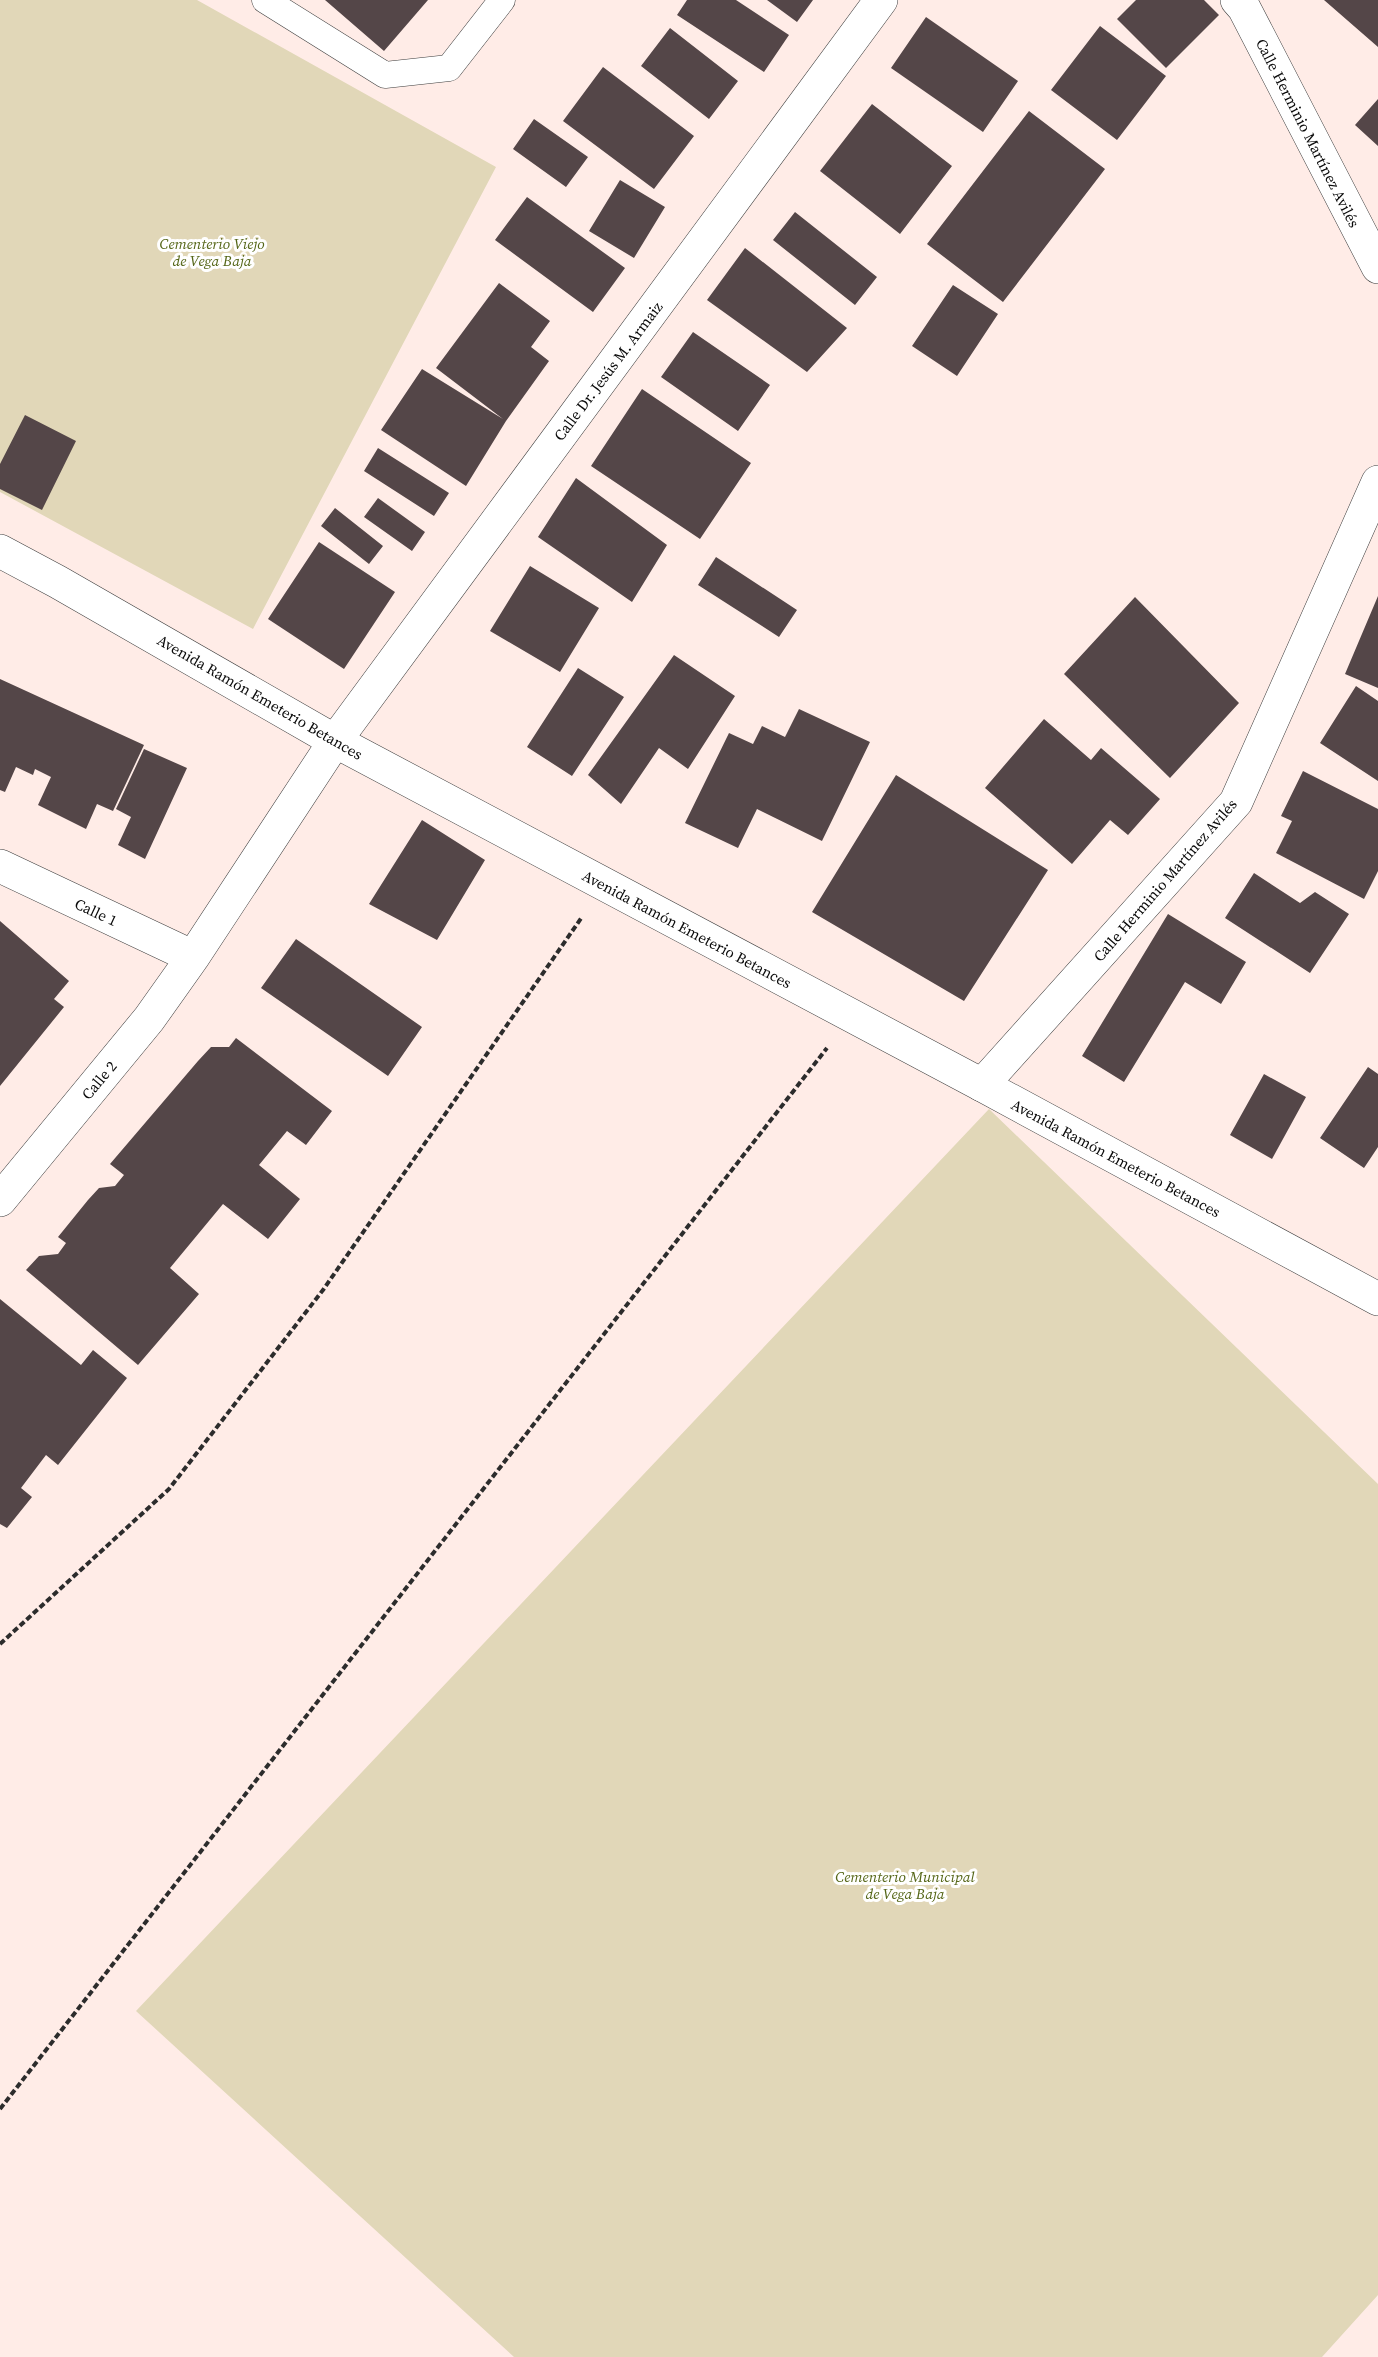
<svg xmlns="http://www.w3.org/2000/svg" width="1378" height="2357" font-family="'Source Serif 4',serif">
  <rect width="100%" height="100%" fill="#ffece7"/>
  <path fill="#e1d7b8" d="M0,0H197L496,167L253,629L0,492Z
    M989,1109L1378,1484V2295L1322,2357H514L136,2011Z"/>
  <path fill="#544648" d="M325,0H428L384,51Z
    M687,0H736L789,35L764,72L677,15Z
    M767,0H813L797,22Z
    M1136,0H1204L1219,15L1166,68L1117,19Z
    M1324,0H1378V47Z
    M926,17L1018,81L983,132L891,68Z
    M1100,26L1166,76L1117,140L1051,90Z
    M670,28L738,81L709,119L641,66Z
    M603,67L694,136L654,189L563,121Z
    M1378,99V146L1355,125Z
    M872,104L952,166L900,234L820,171Z
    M1029,111L1105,169L1003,302L927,244Z
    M534,119L588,157L566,187L513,149Z
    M620,180L665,207L634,258L589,231Z
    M527,197L625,268L593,312L495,240Z
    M795,212L877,277L855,305L773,240Z
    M745,248L847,328L807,372L707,300Z
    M499,283L550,321L531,347L549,361L506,421L466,486L381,430L422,369L503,419L436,368Z
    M953,285L998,314L957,376L912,346Z
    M693,332L770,385L738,431L661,377Z
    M642,389L751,463L700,539L591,466Z
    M25,415L76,441L42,510L0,489V464Z
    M378,448L449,493L434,516L364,471Z
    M576,478L667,545L632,602L538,537Z
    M378,498L425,532L412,551L364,517Z
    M335,508L383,546L369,564L321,526Z
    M319,542L395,592L344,669L268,619Z
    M716,557L797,610L779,637L698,585Z
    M530,566L599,608L560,672L490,631Z
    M1378,596V688L1345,674Z
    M1135,597L1239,703L1170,778L1064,674Z
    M674,655L735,696L688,769L659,748L621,804L588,775Z
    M578,668L624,697L572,776L527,747Z
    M0,679L144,745L113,811L97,804L86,829L38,805L51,777L35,769L33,775L16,767L5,792L0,790Z
    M1356,686L1378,701V781L1320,743Z
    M799,709L870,742L822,841L757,809L738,848L685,823L729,733L753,744L762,726L785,737Z
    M1044,719L1091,760L1101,748L1160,799L1128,835L1110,820L1072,864L985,788Z
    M144,749L187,768L145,859L118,845L131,817L116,809Z
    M1303,771L1378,809V871L1364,899L1276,853L1292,821L1281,816Z
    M896,775L1048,870L964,1001L812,912Z
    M422,820L485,860L437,940L369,904Z
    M1254,873L1300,903L1315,892L1349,914L1310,973L1225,918Z
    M1168,914L1246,962L1221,1004L1185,982L1124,1082L1082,1056Z
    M0,921L69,981L54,999L64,1007L0,1086Z
    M296,939L422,1027L388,1076L261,988Z
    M236,1038L332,1111L306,1145L287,1131L259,1165L300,1199L268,1239L223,1204L170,1268L199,1294L138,1365L26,1270L39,1256L58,1254L66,1243L58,1237L88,1200L99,1188L115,1186L124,1175L110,1164L198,1061L211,1047H229Z
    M1368,1067L1378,1074V1147L1364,1168L1320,1138Z
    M1264,1074L1306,1097L1272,1159L1230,1135Z
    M0,1299L81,1365L93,1350L127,1378L58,1465L46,1455L21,1488L32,1497L7,1528L0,1524Z"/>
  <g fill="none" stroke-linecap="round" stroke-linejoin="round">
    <g stroke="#3d3d3d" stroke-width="27">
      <path id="service" d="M265,0L385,75L449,68L502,0"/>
    </g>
    <g stroke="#3d3d3d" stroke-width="34">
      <path id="minor" d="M1237,0L1244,8L1378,267
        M0,866L193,957
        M982,1085L1236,802L1378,482
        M0,1200L149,1019L193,957L335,741L881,0"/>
    </g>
    <g stroke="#3d3d3d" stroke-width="34">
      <path id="tertiary" d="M0,551L58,582L335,741L982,1085L1378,1299"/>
    </g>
    <path stroke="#2c2c2c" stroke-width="4" stroke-dasharray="6 3" stroke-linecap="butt" d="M0,1644L169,1489L323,1290L582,917
      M0,2109L827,1048"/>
    <use href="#service" stroke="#fff" stroke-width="26"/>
    <use href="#minor" stroke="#fff" stroke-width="33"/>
    <use href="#tertiary" stroke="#fff" stroke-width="33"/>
  </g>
  <g text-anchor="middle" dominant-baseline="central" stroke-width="6" stroke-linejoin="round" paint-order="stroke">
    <g font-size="15" fill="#0a0a0a" stroke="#fff">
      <text transform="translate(1308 133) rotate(63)">Calle Herminio Martínez Avilés</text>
      <text transform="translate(608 371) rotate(-53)">Calle Dr. Jesús M. Armaiz</text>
      <text transform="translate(260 697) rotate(30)">Avenida Ramón Emeterio Betances</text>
      <text transform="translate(1165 880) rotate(-49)">Calle Herminio Martínez Avilés</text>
      <text transform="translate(96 912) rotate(25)">Calle 1</text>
      <text transform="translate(687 929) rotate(28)">Avenida Ramón Emeterio Betances</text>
      <text transform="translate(99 1080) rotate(-50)">Calle 2</text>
      <text transform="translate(1116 1158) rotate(28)">Avenida Ramón Emeterio Betances</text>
    </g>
    <g font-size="15" font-style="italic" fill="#556617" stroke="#fff">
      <text x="212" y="243">Cementerio Viejo<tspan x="212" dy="17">de Vega Baja</tspan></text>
      <text x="905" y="1876">Cementerio Municipal<tspan x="905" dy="17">de Vega Baja</tspan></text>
    </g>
  </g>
</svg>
